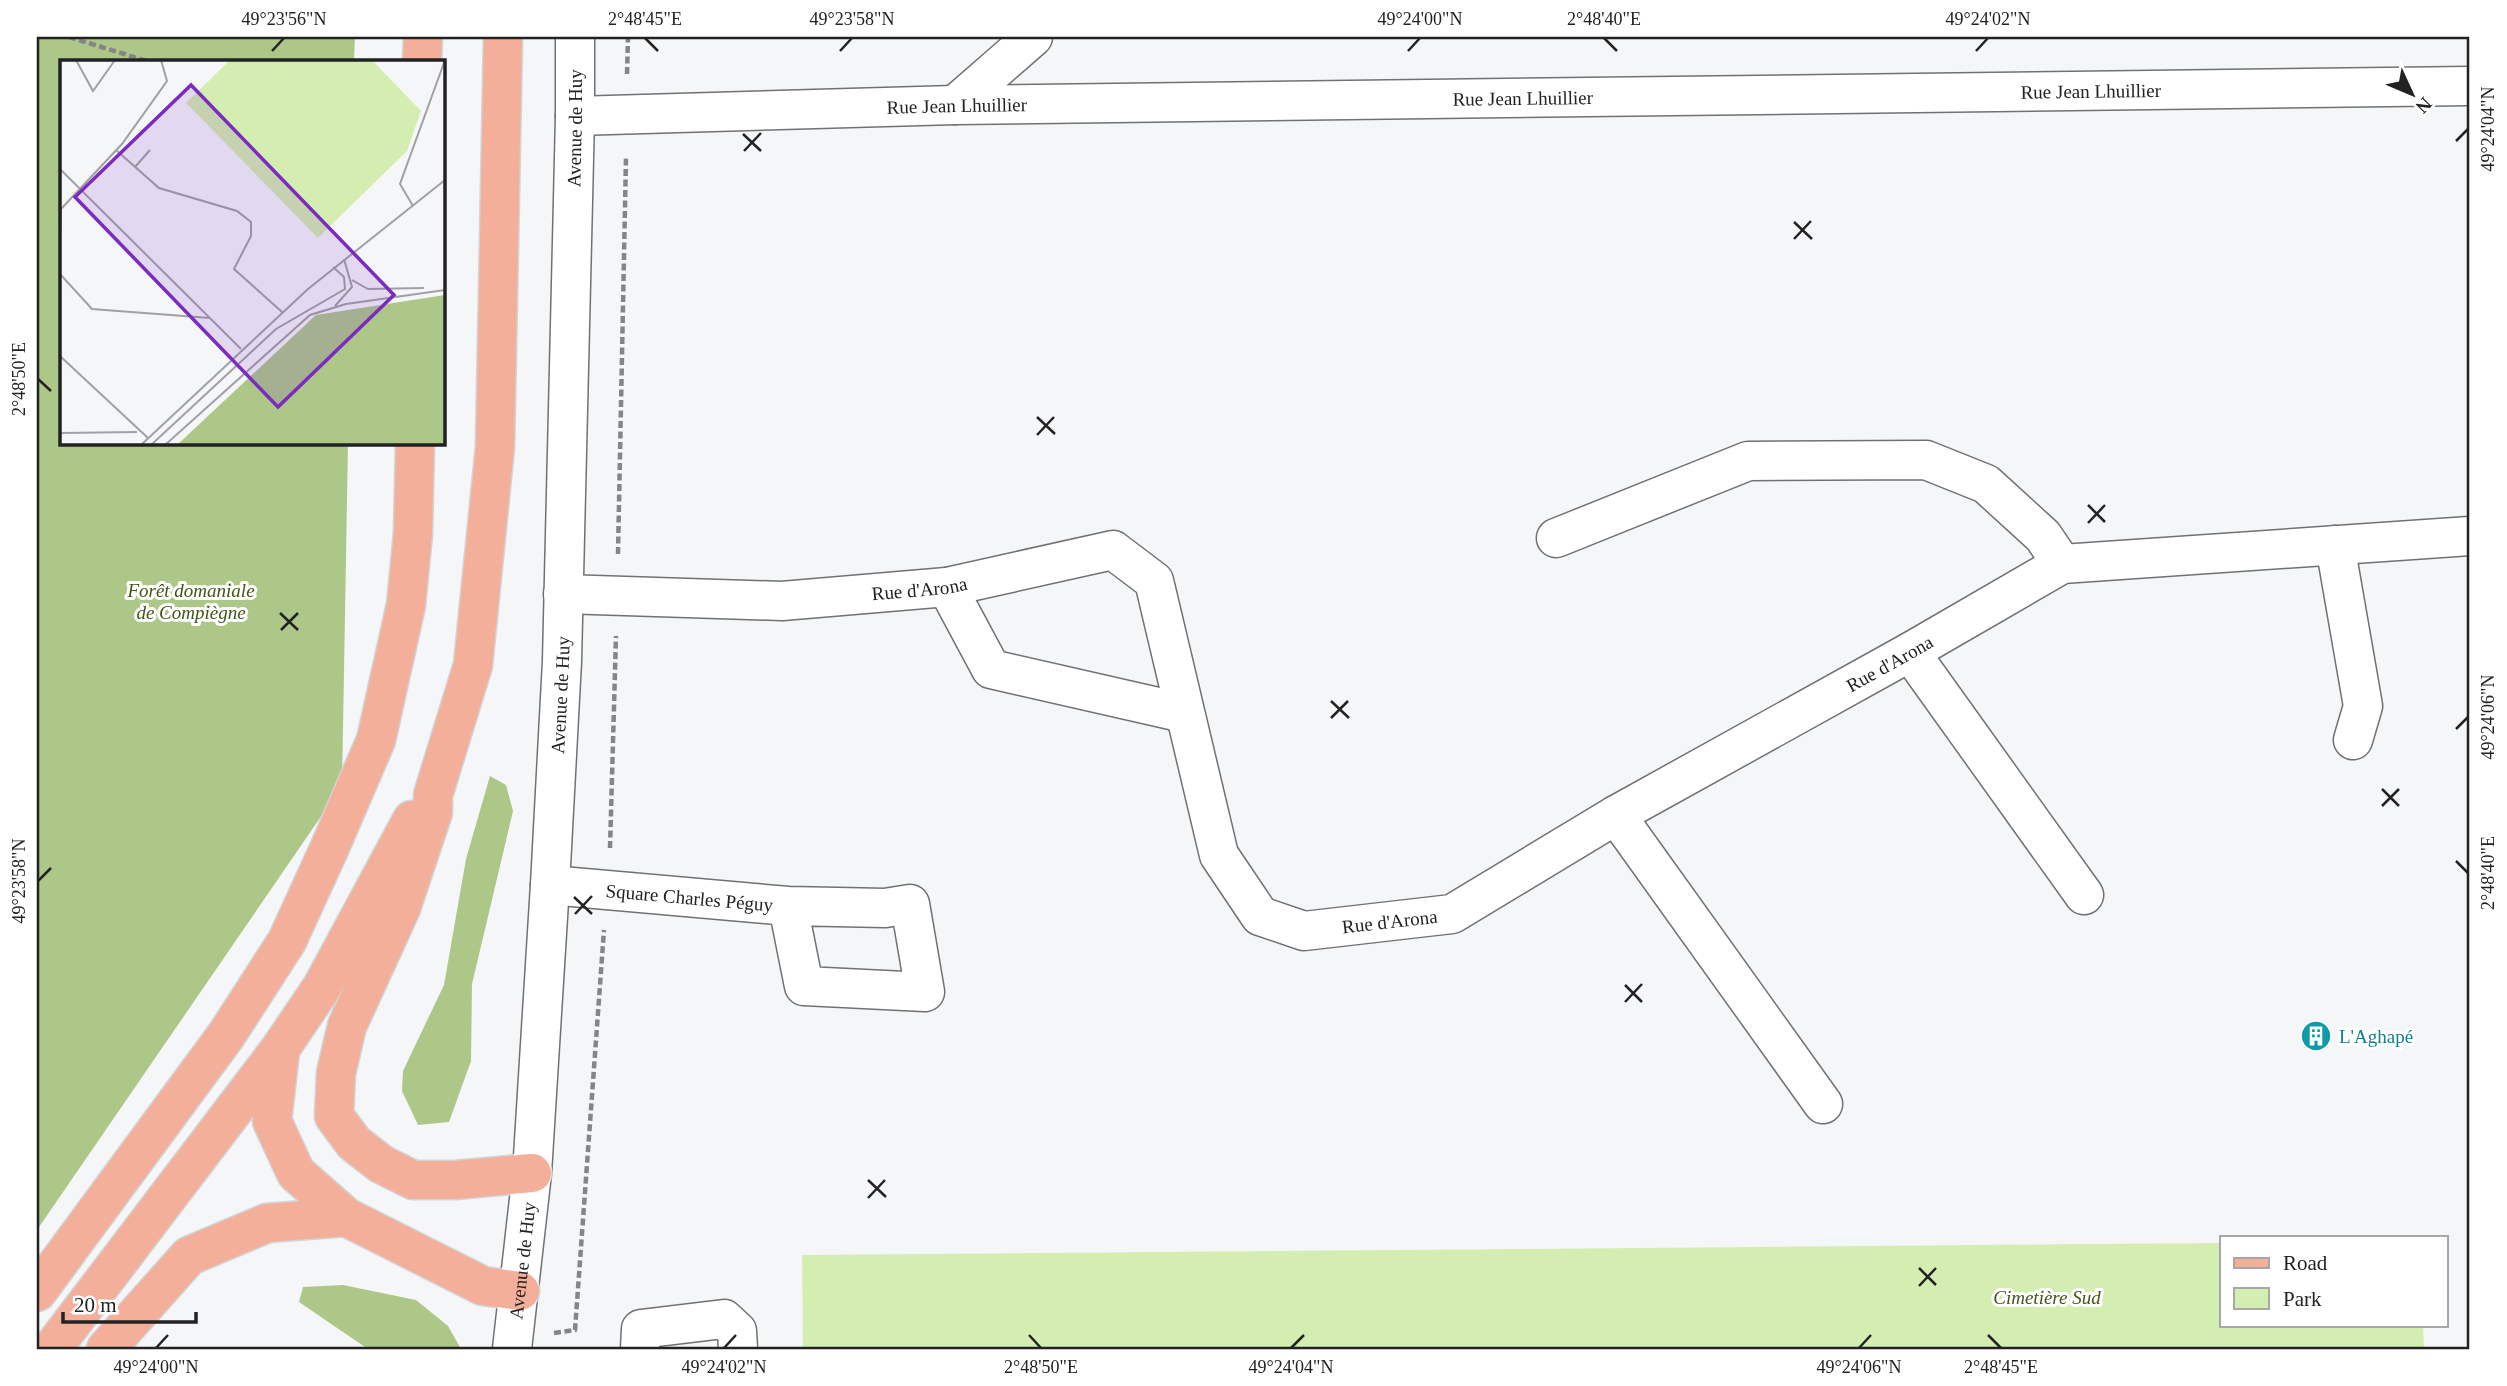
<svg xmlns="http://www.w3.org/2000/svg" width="2507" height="1386" font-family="Georgia,serif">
  <rect width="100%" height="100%" fill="#f5f6f8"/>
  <path fill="#d4eeb1" d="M2222,1243V1325H2423L2424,1349H803L802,1255Z"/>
  <path fill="#adc789" d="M37,37H355L354,61H61V443H348L342,786L37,1230Z
    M490,776L506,785L513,811L472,984L471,1061L449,1122L418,1125L402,1091L403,1071L444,985L466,859Z
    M343,1285L416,1300L448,1326L461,1349H368L299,1302L303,1287Z"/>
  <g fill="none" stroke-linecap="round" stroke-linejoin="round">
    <g stroke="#6f7172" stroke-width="41">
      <g id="minor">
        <path d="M955,105L1033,37"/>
        <path id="s1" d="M575,116L955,105L2470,86"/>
        <path d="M1556,538L1748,461L1926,460L1986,484L2043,536L2062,564"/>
        <path d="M2335,545L2363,706L2353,740"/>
        <path d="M947,587L991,669L1184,713"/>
        <path id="s2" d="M563,594L782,601L947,587L1113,550L1154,581L1219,855L1260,916L1304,931L1452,914L1616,815L1910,652L2062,564L2470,536"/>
        <path d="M1910,652L2084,895"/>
        <path d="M1616,815L1823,1104"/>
        <path id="s3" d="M550,885L788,906L885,908L910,904L925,992L804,986L788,906"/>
        <path id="s4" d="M512,1349L532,1173L550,885L562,661L575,116V37"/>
        <path d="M640,1349L641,1329L724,1319L737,1331L738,1349"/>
      </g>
    </g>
    <g stroke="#d3d3d3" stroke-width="41">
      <path id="major" d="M503,37L495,447L473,665L433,795V812L401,908L347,1026L336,1073L334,1116L354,1143L381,1164L413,1180H455L532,1173
        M422,61L423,37
        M280,1051L272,1121L296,1173L346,1217L483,1286L520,1291
        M37,1292L227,1034L287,941L330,847L376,740L406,605L413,533L415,443
        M52,1349L280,1049L322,987L412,820
        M106,1349L189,1256L267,1223L346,1217"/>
    </g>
    <path stroke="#848586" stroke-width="4.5" stroke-dasharray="7 3.5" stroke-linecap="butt" d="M69,37L147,61
      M627,74L628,37
      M618,554L626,157
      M610,848L616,636
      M554,1333L575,1330L604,930"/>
    <use href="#minor" stroke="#fff" stroke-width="38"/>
    <use href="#major" stroke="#f4af9b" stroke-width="38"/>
  </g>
  <path fill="none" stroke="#222223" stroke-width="2.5" d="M645,38L658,51M1604,38L1617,51M272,51L284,38M840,51L852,38M1408,51L1420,38M1976,51L1988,38M743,134L761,151M2456,141L2468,129M744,151L761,133M1794,222L1812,239M1794,239L1811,221M38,379L51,391M1037,417L1055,434M1037,435L1054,417M2088,505L2105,522M2088,523L2105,505M280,613L298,630M281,630L298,613M1331,701L1349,718M1331,718L1348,701M2456,729L2468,717M2382,789L2399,806M2382,806L2399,789M2456,861L2468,873M38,881L51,868M574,897L592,914M575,914L592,896M1625,985L1642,1002M1625,1002L1642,984M868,1180L886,1197M868,1198L885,1180M1919,1268L1936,1285M1919,1286L1936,1268M1029,1335L1041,1348M1988,1335L2001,1348M156,1348L168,1335M724,1348L736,1335M1291,1348L1304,1335M1859,1348L1871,1335"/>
  <defs>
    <g id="building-disc" transform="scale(1.575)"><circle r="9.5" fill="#0f9aa8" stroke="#fff"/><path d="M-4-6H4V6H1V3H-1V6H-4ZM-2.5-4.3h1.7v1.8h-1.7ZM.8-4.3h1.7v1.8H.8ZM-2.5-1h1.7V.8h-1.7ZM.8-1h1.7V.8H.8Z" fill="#fff"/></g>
  </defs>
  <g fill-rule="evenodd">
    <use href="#building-disc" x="2316" y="1036"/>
  </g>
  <g text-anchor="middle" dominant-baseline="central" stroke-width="6" stroke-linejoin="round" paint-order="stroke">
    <g font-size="19" fill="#222223" stroke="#fff">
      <text stroke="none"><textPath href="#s1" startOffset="1516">Rue Jean Lhuillier</textPath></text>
      <text stroke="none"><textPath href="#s1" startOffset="948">Rue Jean Lhuillier</textPath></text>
      <text stroke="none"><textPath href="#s1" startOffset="382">Rue Jean Lhuillier</textPath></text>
      <text stroke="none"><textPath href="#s4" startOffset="1223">Avenue de Huy</textPath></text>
      <text stroke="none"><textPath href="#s2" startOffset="357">Rue d'Arona</textPath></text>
      <text stroke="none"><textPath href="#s2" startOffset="1661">Rue d'Arona</textPath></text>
      <text stroke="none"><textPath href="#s4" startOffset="656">Avenue de Huy</textPath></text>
      <text stroke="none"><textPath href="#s3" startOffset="140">Square Charles Péguy</textPath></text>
      <text stroke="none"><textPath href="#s2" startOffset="1094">Rue d'Arona</textPath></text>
      <text stroke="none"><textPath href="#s4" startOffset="89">Avenue de Huy</textPath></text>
    </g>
    <g font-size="19" font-style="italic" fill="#3f5615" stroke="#fff">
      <text x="191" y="590">Forêt domaniale<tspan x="191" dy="22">de Compiègne</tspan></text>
      <text x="2047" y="1297">Cimetière Sud</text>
    </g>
    <g font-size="19" fill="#0d838f" stroke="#fff" text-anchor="start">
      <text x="2339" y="1036">L'Aghapé</text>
    </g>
  </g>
  <g transform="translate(60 60)">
    <rect width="385" height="385" fill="#f5f6f8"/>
    <path d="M170,0H312L361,51L347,91L258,178L126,43Z" fill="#d4eeb1"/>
    <path d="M385,235V385H117L256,255Z" fill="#adc789"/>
    <path fill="none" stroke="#a1a1a3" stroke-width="2" d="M16,0L33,31L55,0M56,90L99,128L177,151L191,162V176L174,209L222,252M75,107L90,90M0,109L181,289M353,146L340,124L385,0M0,181L1,149L62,84L107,21L101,0M0,214L32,249L150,258M292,220L308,229L364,228M275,246L292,227L284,199M0,296L88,378M0,373L77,372M81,385L248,229L385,120M91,385L216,269L285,229L284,217L273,207M105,385L250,255L286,244L385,230"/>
    <path fill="#7b2cbf" fill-opacity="0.15" stroke="#7b2cbf" stroke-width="3.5" d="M131,25L334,235L218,347L15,137Z"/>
    <rect width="385" height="385" fill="none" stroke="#222223" stroke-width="3.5"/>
  </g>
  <rect width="2507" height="1386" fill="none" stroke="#ffffff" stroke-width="77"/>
  <rect x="2220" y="1236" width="228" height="91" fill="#ffffff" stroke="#a7a7a7" stroke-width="2"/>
  <rect x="2234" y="1258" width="35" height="10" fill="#f4af9b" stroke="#a7a7a7" stroke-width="2"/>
  <text x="2283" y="1270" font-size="21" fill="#222223">Road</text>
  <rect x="2234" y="1288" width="35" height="21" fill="#d4eeb1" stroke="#a7a7a7" stroke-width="2"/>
  <text x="2283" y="1306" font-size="21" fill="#222223">Park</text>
  <g transform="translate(2412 94) rotate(134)" stroke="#ffffff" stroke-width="5" paint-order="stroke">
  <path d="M0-5L12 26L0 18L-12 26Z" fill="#222223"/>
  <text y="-10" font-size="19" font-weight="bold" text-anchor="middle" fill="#222223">N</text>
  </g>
  <path d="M63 1312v10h133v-10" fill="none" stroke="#222223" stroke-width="3.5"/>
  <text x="74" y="1312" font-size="21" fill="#222223" stroke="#ffffff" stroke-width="5" paint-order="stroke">20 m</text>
  <rect x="38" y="38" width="2430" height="1310" fill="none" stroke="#222223" stroke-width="2.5"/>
  <g font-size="18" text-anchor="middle" fill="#222223">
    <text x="284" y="25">49°23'56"N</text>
    <text x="645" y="25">2°48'45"E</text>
    <text x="852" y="25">49°23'58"N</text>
    <text x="1420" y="25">49°24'00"N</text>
    <text x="1604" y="25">2°48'40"E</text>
    <text x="1988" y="25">49°24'02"N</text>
    <text transform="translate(2488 129) rotate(-90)" y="6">49°24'04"N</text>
    <text transform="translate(19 379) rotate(-90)" y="6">2°48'50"E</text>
    <text transform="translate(2488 717) rotate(-90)" y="6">49°24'06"N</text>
    <text transform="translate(2488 873) rotate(-90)" y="6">2°48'40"E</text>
    <text transform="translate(19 881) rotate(-90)" y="6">49°23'58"N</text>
    <text x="156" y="1373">49°24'00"N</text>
    <text x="724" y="1373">49°24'02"N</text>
    <text x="1041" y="1373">2°48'50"E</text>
    <text x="1291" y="1373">49°24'04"N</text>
    <text x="1859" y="1373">49°24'06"N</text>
    <text x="2001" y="1373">2°48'45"E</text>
  </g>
</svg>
